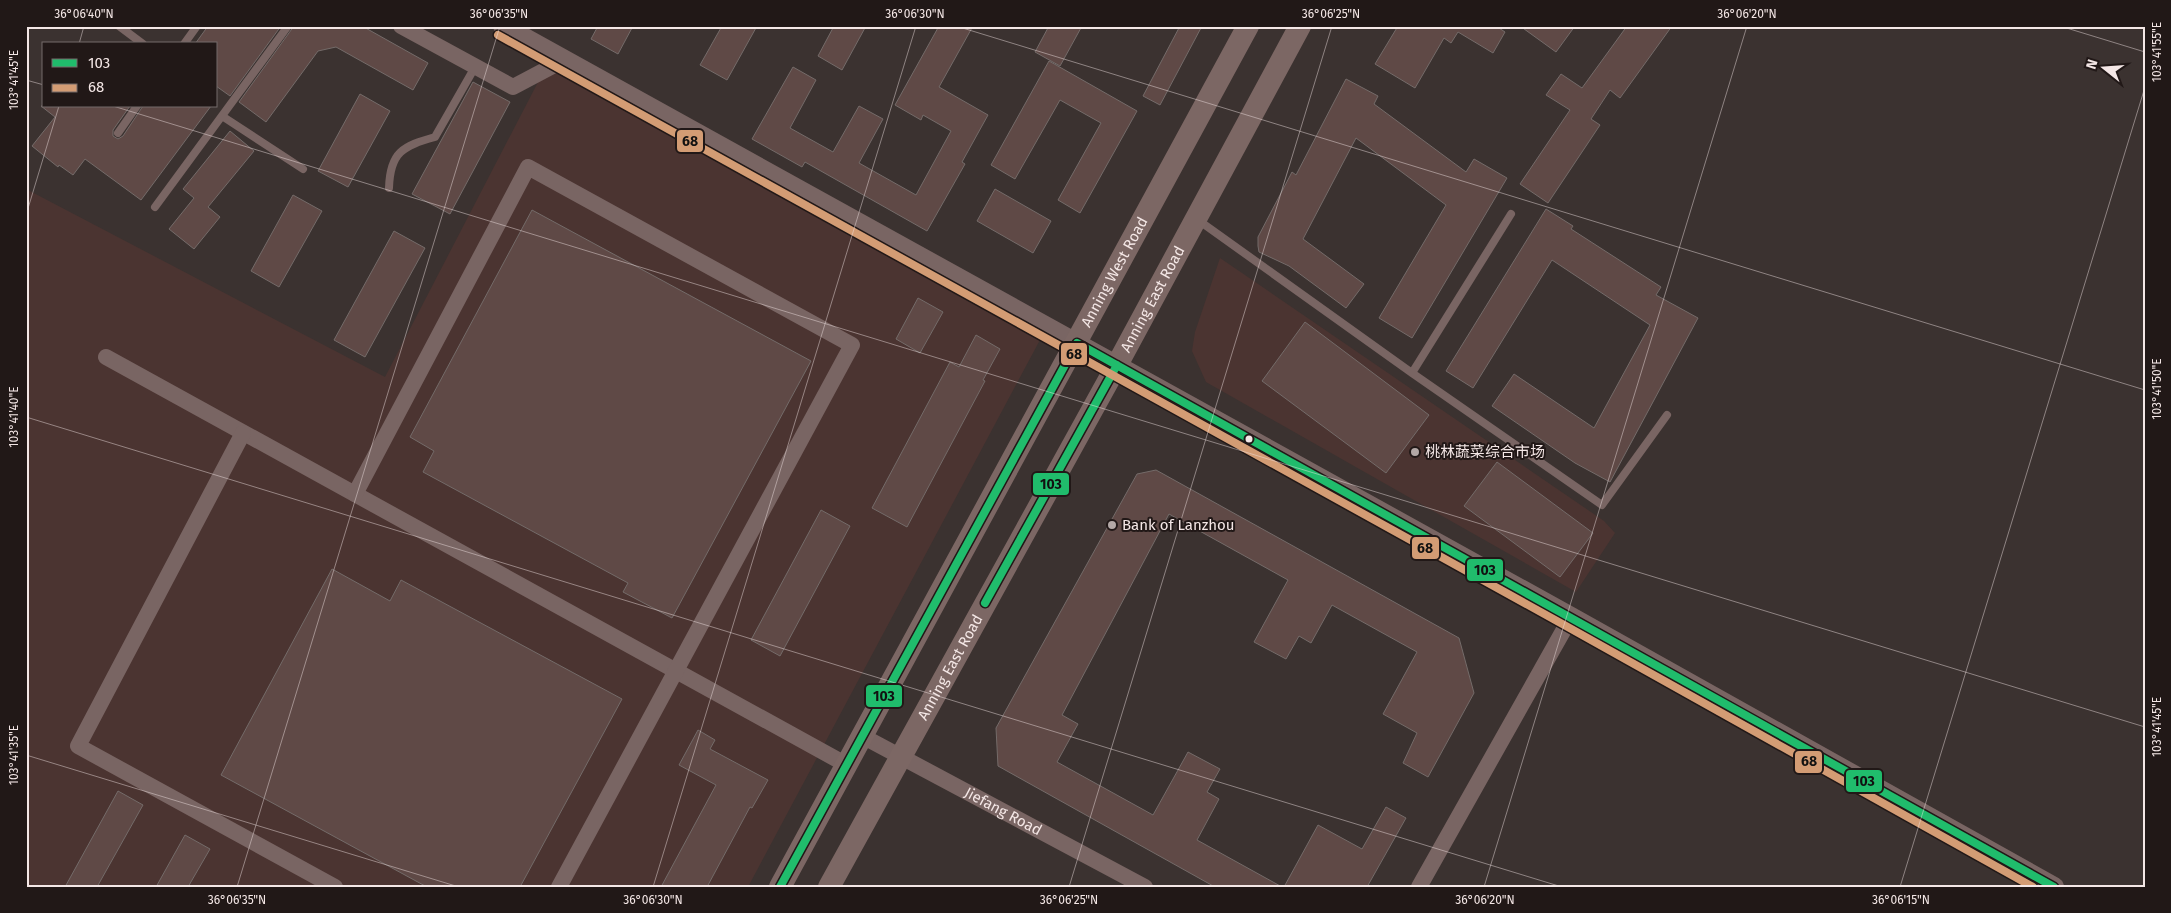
<svg xmlns="http://www.w3.org/2000/svg" width="2171" height="913" font-family="'Fira Sans','Noto Sans SC',sans-serif">
  <rect width="100%" height="100%" fill="#3b3230"/>
  <path fill="#4b3431" d="M550,59L1041,338L748,887H26V189L385,377Z
    M1220,258L1604,521L1615,533L1576,592L1206,382L1192,351L1195,332Z"/>
  <path fill="#5f4946" stroke="#746b69" d="M208,26H281L230,96L216,86V44H195Z
    M294,26H362L428,63L413,90L336,47L318,51L266,122L239,102Z
    M598,26H633L618,54L591,39Z
    M722,26H757L727,80L700,65Z
    M834,26H866L842,70L818,56Z
    M939,26H973L939,87L988,115L962,162L965,164L927,231L805,162L802,167L752,139L793,67L816,80L790,128L833,152L859,106L883,119L859,163L916,195L951,131L923,115L921,120L895,105Z
    M1049,26H1082L1060,66L1035,52Z
    M1180,26H1202L1160,105L1143,96Z
    M1398,26H1496L1505,32L1493,53L1458,32L1451,43L1444,38L1415,88L1375,64Z
    M1520,26H1575L1556,52Z
    M1627,26H1672L1620,98L1610,90L1591,119L1600,125L1548,203L1520,184L1570,110L1546,95L1561,74L1582,88Z
    M1049,61L1137,111L1080,213L1058,200L1101,123L1060,100L1015,179L991,165Z
    M1346,79L1378,96L1374,104L1466,172L1474,159L1507,178L1412,338L1379,318L1446,205L1356,138L1303,239L1364,284L1346,308L1289,266L1259,252L1258,246V237L1292,172L1296,175Z
    M473,82L510,102L450,214L412,194Z
    M360,94L390,111L348,187L318,171Z
    M41,106H130L113,130V136L118,139L123,136L143,106H211L141,200L85,159L73,175L59,165L58,167L32,146L55,117Z
    M230,131L254,151L208,207L220,217L194,249L169,229L194,198L183,189Z
    M995,189L1051,221L1033,253L977,221Z
    M293,195L322,211L279,287L251,271Z
    M1546,209L1573,226L1571,229L1661,287L1656,295L1698,318L1610,482L1575,463L1492,406L1514,374L1594,428L1650,325L1552,260L1473,388L1446,371Z
    M532,210L811,361L672,618L623,592L628,583L423,472L434,451L410,437Z
    M394,231L425,248L365,357L334,340Z
    M918,298L943,312L920,353L896,339Z
    M1305,322L1429,415L1386,473L1262,381Z
    M976,335L1000,349L983,380L985,381L907,527L872,508L950,362L959,367Z
    M1497,462L1593,533L1560,577L1464,506Z
    M1156,470L1459,638L1474,693L1428,777L1403,763L1417,733L1383,714L1417,652L1332,605L1311,643L1299,636L1286,659L1254,642L1288,580L1169,514L1062,715L1078,724L1057,762L1153,815L1188,752L1220,769L1207,792L1219,799L1197,840L1282,887H1215L998,766L996,728L1137,474Z
    M821,510L850,526L780,656L751,640Z
    M332,569L390,601L401,580L622,699L520,887H427L221,775Z
    M698,730L715,740L710,749L768,780L752,808L750,807L707,887H661L716,785L679,765Z
    M118,791L143,805L97,887H65Z
    M1386,807L1406,818L1367,887H1284L1318,825L1362,849Z
    M185,835L210,849L188,887H156Z"/>
  <g fill="none" stroke-linecap="round" stroke-linejoin="round">
    <path stroke="#796563" stroke-width="8" d="M119,26L143,44
      M184,44L197,26
      M222,116L303,169
      M118,133L137,106
      M389,188C390,152 403,146 435,137L475,67
      M155,207L288,26
      M1198,220L1412,373L1602,505L1667,415
      M1412,373L1511,214"/>
    <g stroke="#796563" stroke-width="16">
      <path d="M401,26L513,87L564,60"/>
      <path d="M106,357L847,765"/>
      <path d="M243,433L78,746L335,887"/>
      <path d="M355,494L528,167L852,345L559,887"/>
      <path id="s1" d="M862,736L1145,887"/>
      <path d="M1419,887L1571,617"/>
    </g>
    <path stroke="#796563" stroke-width="20" d="M503,26L1571,617L2054,887"/>
    <g stroke="#7c6764" stroke-width="22">
      <path id="s2" d="M780,887L1248,26"/>
      <path id="s3" d="M829,887L1117,365L1300,26"/>
    </g>
    <g stroke="#211817" stroke-width="11">
      <path id="bus-1" d="M985,603L1117,365
        M780,887L1077,343L2054,887"/>
    </g>
    <g stroke="#211817" stroke-width="11">
      <path id="bus-2" d="M498,35L1566,626L2033,887"/>
    </g>
    <use href="#bus-1" stroke="#20bc6c" stroke-width="8"/>
    <use href="#bus-2" stroke="#d39c74" stroke-width="8"/>
  </g>
  <path fill="none" stroke="#f4e7e6" stroke-width="1" stroke-opacity="0.45" d="M956,26L2145,390M2060,26L2145,52M79,44L84,26M26,80L44,85M113,106L2145,727M26,215L59,106M26,417L1562,887M26,755L459,887M237,887L500,26M653,887L916,26M1069,887L1332,26M1484,887L1747,26M1900,887L2145,87"/>
  <circle fill="#f4e7e6" stroke="#211817" stroke-width="2" cx="1249" cy="439" r="4.5"/>
  <g fill="#b3a8a6" stroke="#211817" stroke-width="2">
    <circle cx="1415" cy="452" r="5"/>
    <circle cx="1112" cy="525" r="5"/>
  </g>
  <g text-anchor="middle" dominant-baseline="central" stroke-width="4" stroke-linejoin="round" paint-order="stroke">
    <g font-size="15" fill="#f4e7e6" stroke="#211817">
      <text stroke="none"><textPath href="#s2" startOffset="700">Anning West Road</textPath></text>
      <text stroke="none"><textPath href="#s3" startOffset="671">Anning East Road</textPath></text>
      <text stroke="none"><textPath href="#s3" startOffset="251">Anning East Road</textPath></text>
      <text stroke="none"><textPath href="#s1" startOffset="160">Jiefang Road</textPath></text>
    </g>
    <g font-size="15" fill="#f4e7e6" stroke="#211817" text-anchor="start">
      <text x="1425" y="452">桃林蔬菜综合市场</text>
      <text x="1122" y="525">Bank of Lanzhou</text>
    </g>
  </g>
  <g stroke="#211817" stroke-width="2">
    <rect x="676" y="129" width="28" height="24" rx="5" fill="#d39c74"/>
    <rect x="1060" y="342" width="28" height="24" rx="5" fill="#d39c74"/>
    <rect x="1032" y="472" width="38" height="24" rx="5" fill="#20bc6c"/>
    <rect x="1411" y="536" width="29" height="24" rx="5" fill="#d39c74"/>
    <rect x="1466" y="558" width="38" height="24" rx="5" fill="#20bc6c"/>
    <rect x="865" y="684" width="38" height="24" rx="5" fill="#20bc6c"/>
    <rect x="1794" y="750" width="29" height="24" rx="5" fill="#d39c74"/>
    <rect x="1845" y="769" width="38" height="24" rx="5" fill="#20bc6c"/>
  </g>
  <g font-size="14" text-anchor="middle" font-weight="bold" fill="#111">
    <text x="690" y="146">68</text>
    <text x="1074" y="359">68</text>
    <text x="1051" y="489">103</text>
    <text x="1425" y="553">68</text>
    <text x="1485" y="575">103</text>
    <text x="884" y="701">103</text>
    <text x="1809" y="766">68</text>
    <text x="1864" y="786">103</text>
  </g>
  <rect width="2171" height="913" fill="none" stroke="#211817" stroke-width="55"/>
  <rect x="42" y="42" width="175" height="65" fill="#211817" stroke="#756b6a"/>
  <rect x="52" y="59" width="25" height="8" fill="#20bc6c" stroke="#756b6a"/>
  <text x="88" y="68" font-size="15" fill="#f4e7e6">103</text>
  <rect x="52" y="84" width="25" height="8" fill="#d39c74" stroke="#756b6a"/>
  <text x="88" y="92" font-size="15" fill="#f4e7e6">68</text>
  <g transform="translate(2104 68) rotate(287)" stroke="#211817" stroke-width="4" paint-order="stroke">
  <path d="M0-4L9 19L0 12L-9 19Z" fill="#f4e7e6"/>
  <text y="-8" font-size="14" font-weight="bold" text-anchor="middle" fill="#f4e7e6">N</text>
  </g>
  <rect x="28" y="28" width="2116" height="858" fill="none" stroke="#f4e7e6" stroke-width="2"/>
  <g font-size="12" text-anchor="middle" fill="#f4e7e6">
    <text x="84" y="18">36°06'40"N</text>
    <text x="499" y="18">36°06'35"N</text>
    <text x="915" y="18">36°06'30"N</text>
    <text x="1331" y="18">36°06'25"N</text>
    <text x="1747" y="18">36°06'20"N</text>
    <text transform="translate(2157 52) rotate(-90)" y="4">103°41'55"E</text>
    <text transform="translate(14 80) rotate(-90)" y="4">103°41'45"E</text>
    <text transform="translate(2157 389) rotate(-90)" y="4">103°41'50"E</text>
    <text transform="translate(14 417) rotate(-90)" y="4">103°41'40"E</text>
    <text transform="translate(2157 727) rotate(-90)" y="4">103°41'45"E</text>
    <text transform="translate(14 755) rotate(-90)" y="4">103°41'35"E</text>
    <text x="237" y="904">36°06'35"N</text>
    <text x="653" y="904">36°06'30"N</text>
    <text x="1069" y="904">36°06'25"N</text>
    <text x="1485" y="904">36°06'20"N</text>
    <text x="1901" y="904">36°06'15"N</text>
  </g>
</svg>
